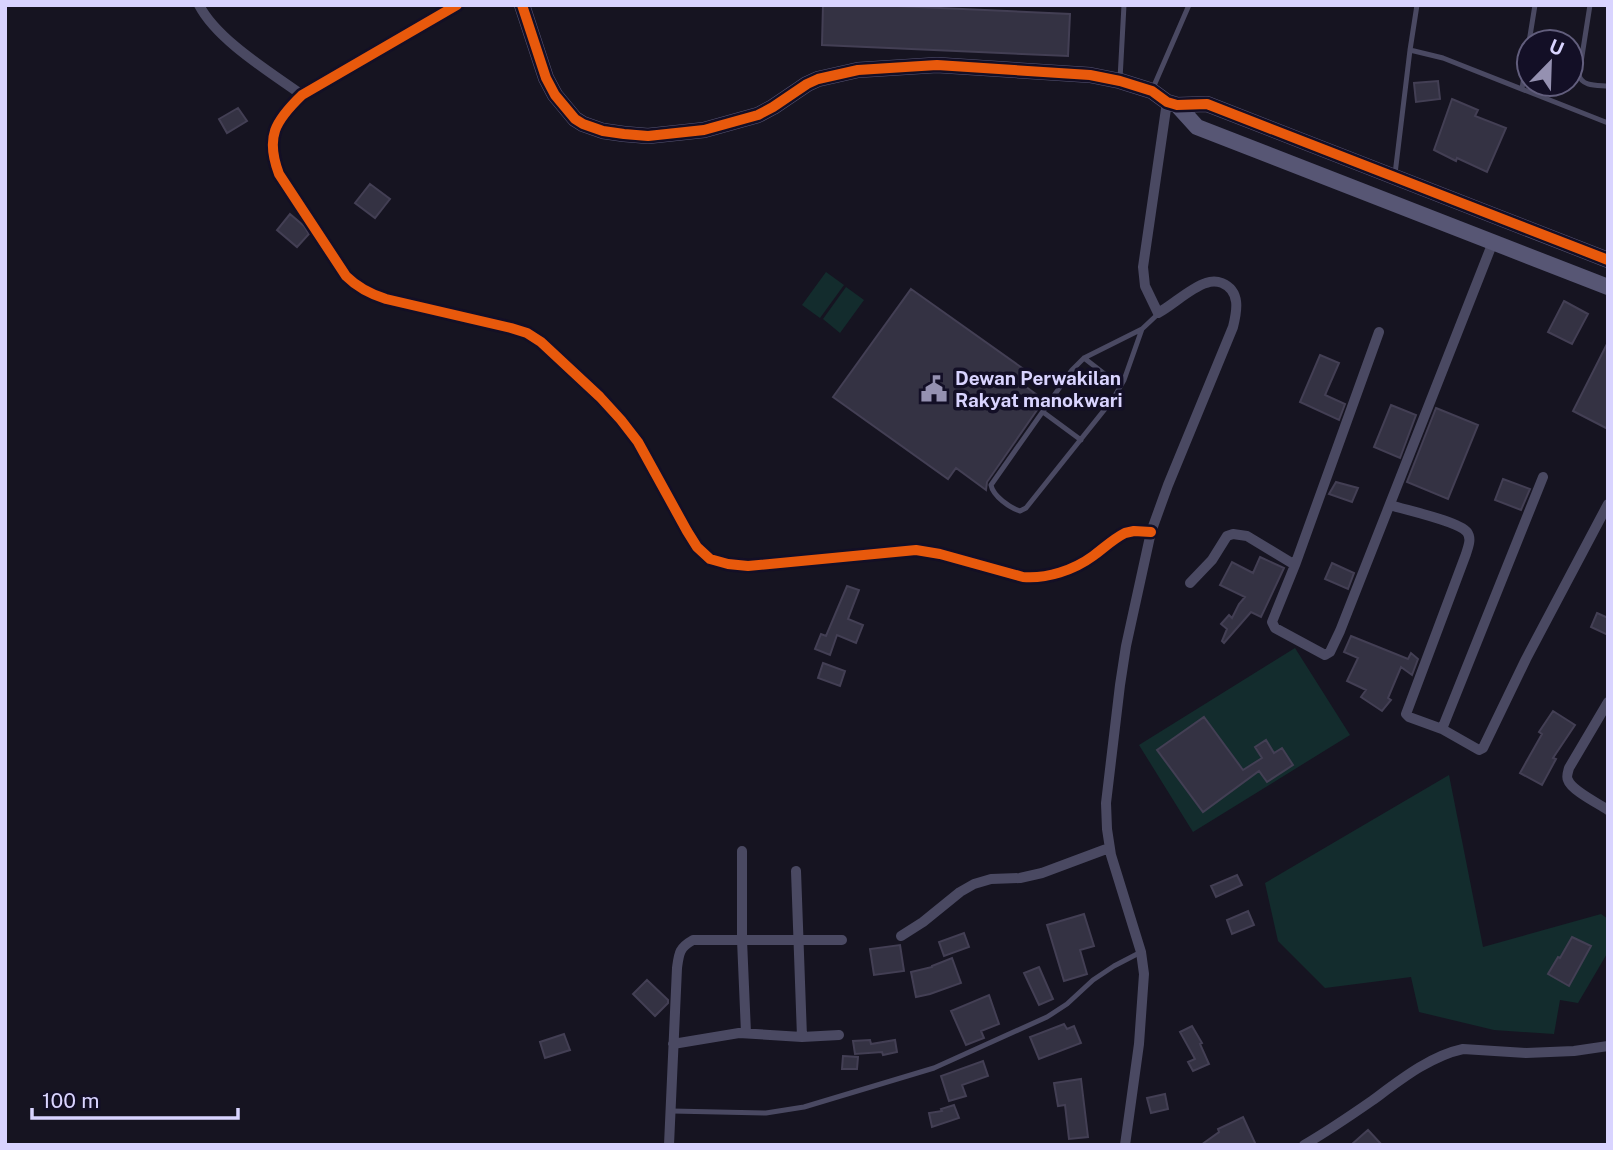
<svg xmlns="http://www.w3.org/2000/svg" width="1613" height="1150" font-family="'Public Sans',sans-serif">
  <rect width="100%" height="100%" fill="#161421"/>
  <path fill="#132c2d" d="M826,272L844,285L820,318L802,305Z
    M846,287L864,300L840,333L823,319Z
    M1295,648L1350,735L1193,832L1139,745Z
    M1449,775L1483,947L1601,914L1608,919V952L1578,1003L1560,1000L1554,1034L1494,1030L1419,1012L1411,977L1325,988L1278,941L1265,883Z"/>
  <path fill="#343243" stroke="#433f54" stroke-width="2" d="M823,5H874L1070,14L1068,56L822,45Z
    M1438,81L1440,99L1416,102L1414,83Z
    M1452,99L1478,110L1475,116L1506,128L1487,172L1457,158L1456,161L1434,150Z
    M238,108L247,121L227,133L219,119Z
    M370,184L390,199L375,218L355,203Z
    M290,214L304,226L309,234L297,247L277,230Z
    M911,289L1025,370L1018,381L1044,400L987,482L986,490L956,468L948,479L833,397Z
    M1564,301L1588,314L1572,344L1548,332Z
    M1608,342V429L1573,411Z
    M1320,355L1339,363L1325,395L1345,404L1339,420L1300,402Z
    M1391,405L1416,415L1400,458L1374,447Z
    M1436,408L1478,425L1448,499L1407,482Z
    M1503,479L1530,489L1521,510L1495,500Z
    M1336,482L1358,488L1352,502L1329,494Z
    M1260,557L1284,568L1261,617L1251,612L1224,643L1222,641L1227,629L1221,624L1229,615L1232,618L1239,604L1245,597L1220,585L1232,562L1253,573Z
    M1332,563L1354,573L1348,589L1325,579Z
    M847,586L859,590L848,619L863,625L856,643L837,635L830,655L815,649L821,634L826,636Z
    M1597,613L1608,618V635L1591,627Z
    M1351,636L1408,659L1411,653L1418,659L1412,675L1401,667L1388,698L1391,700L1382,711L1361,697L1366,690L1347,681L1358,658L1344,652Z
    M823,663L845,671L840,686L818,678Z
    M1553,711L1575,725L1553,758L1556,759L1542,785L1520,773L1542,734L1539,732Z
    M1204,717L1243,770L1262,758L1255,747L1266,740L1274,753L1282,748L1293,765L1267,782L1259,771L1203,812L1157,750Z
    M1237,875L1242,885L1216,897L1211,886Z
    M1248,911L1254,925L1232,934L1227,920Z
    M1084,914L1094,946L1080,950L1087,974L1064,981L1047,925Z
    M964,933L969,947L944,956L939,942Z
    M1572,937L1591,946L1569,986L1548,974L1558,957L1560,958Z
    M900,945L904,971L874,975L870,949Z
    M952,958L961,983L930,994L916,997L911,972L932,967V966Z
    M1039,967L1053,999L1039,1005L1024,973Z
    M647,980L668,1000V1003L655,1016L633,994Z
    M989,995L999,1024L981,1031L984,1038L966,1045L951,1011Z
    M1064,1024L1067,1029L1074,1026L1081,1043L1039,1059L1030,1037Z
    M1192,1026L1202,1043L1200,1044L1209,1064L1193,1071L1188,1062L1195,1059L1180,1032Z
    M564,1034L570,1050L545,1058L540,1042Z
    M870,1040L871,1044L895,1040L897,1052L883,1055L882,1052L855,1054L853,1041Z
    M843,1056L858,1057L857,1069H842Z
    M983,1061L988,1076L962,1085L966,1096L949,1101L941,1076Z
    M1081,1079L1088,1137L1069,1139L1065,1105L1058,1106L1054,1083Z
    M1165,1094L1168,1109L1151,1113L1147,1098Z
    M954,1105L959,1118L932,1127L929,1113L942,1111L941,1109Z
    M1243,1117L1256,1145H1201L1219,1132L1218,1129Z
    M1368,1130L1382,1145H1351Z"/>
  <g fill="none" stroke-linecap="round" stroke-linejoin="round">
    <path stroke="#4a4962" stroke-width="5" d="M1590,5L1579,75C1582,87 1598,85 1608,86
      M1529,42L1535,5
      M1410,50L1443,58L1608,123
      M1120,79L1124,5
      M1153,88L1189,5
      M1522,89L1529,42
      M1395,174L1410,50L1417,5
      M1142,329L1124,380L1113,399L1026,508L1020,511C1010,508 993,496 991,485L1072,370L1084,358L1142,329L1158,314
      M1084,358L1120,386
      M1043,412L1081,440
      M672,1111L766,1113L804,1107L934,1068L1047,1017L1067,1004L1093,980L1114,966L1141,952"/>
    <path stroke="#4a4962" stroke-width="10" d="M199,5C217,40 270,72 302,95
      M457,5L302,95C275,121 265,137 279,174L346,276C358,288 370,294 386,299L511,328L527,333L541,342L600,397L621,420L638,442L687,531L697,547L710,559L728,564L748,566L916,550L940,554L1023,577C1047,579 1074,570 1093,556C1104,548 1113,539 1125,533L1134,531L1151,532
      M1379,332L1295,565L1272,622L1275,628L1325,655L1330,652L1340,631L1493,242
      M1390,505C1405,510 1458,521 1467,532C1472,539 1468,547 1466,554L1406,714L1409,717L1442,729L1479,750L1483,748L1526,659L1608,504
      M1190,583L1212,560L1227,536L1233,534L1247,536L1295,565
      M1608,702L1569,768C1568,772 1566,777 1568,780C1571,790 1599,804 1608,810
      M1442,729L1543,477
      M742,851V940L746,1033
      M796,871L802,1037
      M901,936L923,922L960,892L974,884L991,879L1020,878L1042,873L1109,848
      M673,1044L739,1033L802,1037L839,1035
      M669,1145L677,968C679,953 679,948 693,940H842
      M1125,1145L1139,1044L1144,974L1141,952L1111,855L1107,829L1106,803L1120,685L1126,646L1151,532L1168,485L1233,327C1237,311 1241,291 1222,283C1217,281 1211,281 1206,283C1190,288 1173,305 1158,313L1145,286L1143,267L1167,102
      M1304,1145C1328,1131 1350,1116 1373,1100C1400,1080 1430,1056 1463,1049L1526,1053L1574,1051L1608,1046"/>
    <path stroke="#575674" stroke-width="16" d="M522,5L546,78L555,95L575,119L583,124L603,131L624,134L648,136L704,130L758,115L773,107L807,84L818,79L858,70L937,65L1090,75L1120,81L1152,91L1167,102L1177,105L1207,104L1608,260
      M1177,105L1197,127L1608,287"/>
    <g stroke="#130f26" stroke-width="15">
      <path id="cycleway" d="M457,5L302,95C275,121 265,137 279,174L346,276C358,288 370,294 386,299L511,328L527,333L541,342L600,397L621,420L638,442L687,531L697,547L710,559L728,564L748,566L916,550L940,554L1023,577C1047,579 1074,570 1093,556C1104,548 1113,539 1125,533L1134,531L1151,532
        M522,5L546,78L555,95L575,119L583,124L603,131L624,134L648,136L704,130L758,115L773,107L807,84L818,79L858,70L937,65L1090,75L1120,81L1152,91L1167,102L1177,105L1207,104L1608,260"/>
    </g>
    <use href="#cycleway" stroke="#e8590c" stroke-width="10"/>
  </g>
  <defs>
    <g id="civic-bare" transform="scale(2.1)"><path d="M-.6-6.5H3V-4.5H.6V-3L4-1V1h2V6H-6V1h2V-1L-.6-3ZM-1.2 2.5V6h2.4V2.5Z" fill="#9591b1" stroke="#130f26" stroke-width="2.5" paint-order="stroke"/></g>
  </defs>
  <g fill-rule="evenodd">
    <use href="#civic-bare" x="934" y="389"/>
  </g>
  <g text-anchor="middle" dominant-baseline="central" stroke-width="7" stroke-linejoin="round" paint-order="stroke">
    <g font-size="19" font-weight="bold" fill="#d9d4ff" stroke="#130f26" text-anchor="start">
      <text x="955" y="378">Dewan Perwakilan<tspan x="955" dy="22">Rakyat manokwari</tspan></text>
    </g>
  </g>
  <rect width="1613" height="1150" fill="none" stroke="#d9d4ff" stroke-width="14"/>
  <g transform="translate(1550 63) rotate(23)"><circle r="33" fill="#130f26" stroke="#625e7d" stroke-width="2"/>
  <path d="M0-5L12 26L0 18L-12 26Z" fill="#9591b1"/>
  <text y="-10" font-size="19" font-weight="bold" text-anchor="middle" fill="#d9d4ff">U</text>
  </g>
  <path d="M32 1108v10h206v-10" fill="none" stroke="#d9d4ff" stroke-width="3.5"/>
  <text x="42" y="1108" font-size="21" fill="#d9d4ff" stroke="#130f26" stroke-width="5" paint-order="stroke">100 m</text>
</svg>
